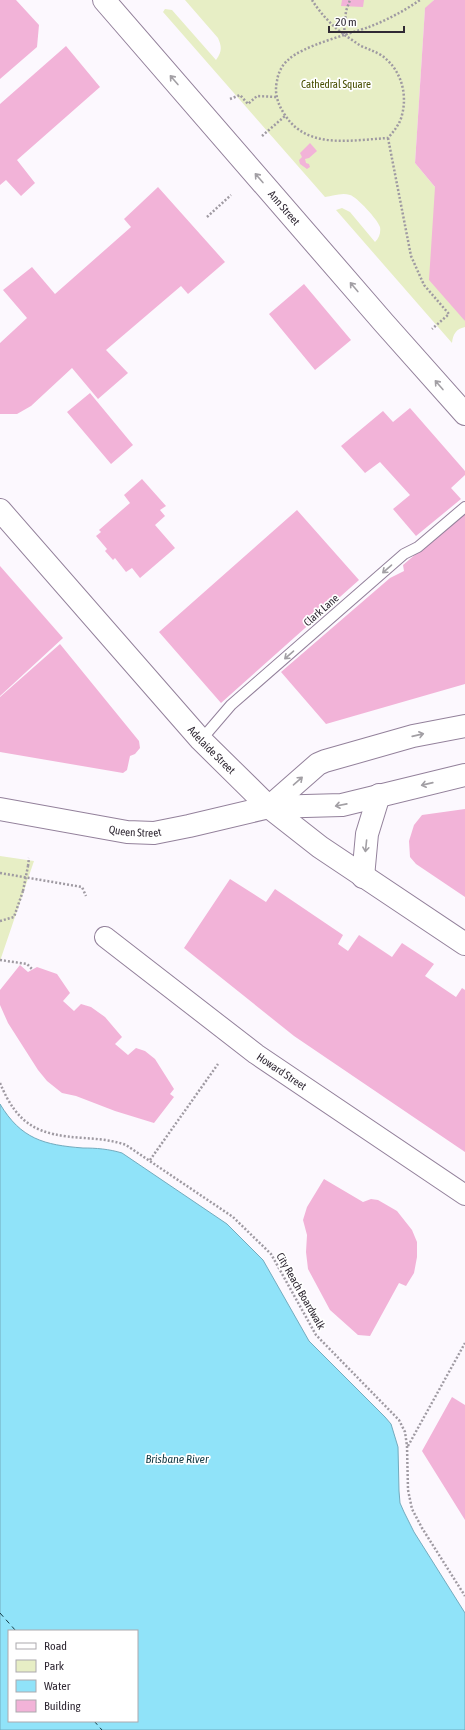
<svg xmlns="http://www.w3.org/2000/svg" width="465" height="1730" font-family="'Asap Condensed',sans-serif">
  <rect width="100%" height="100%" fill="#fcf8fe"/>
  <path fill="#e7eec5" d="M185,0H434L425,9L415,163L435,187L465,321V327C456,329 453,334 452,343L336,210L342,208L350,212L375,242C379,238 381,233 380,227C378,220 357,197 350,195C342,192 333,196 325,197L163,12L165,9L172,10L216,60C222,52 222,47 218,38Z
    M0,856L34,861L0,961Z"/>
  <path fill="#90e3f9" stroke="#73abbe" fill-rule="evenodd" d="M0,1104C21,1139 44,1145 83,1148C96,1148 109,1149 122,1153L227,1224L263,1260L309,1341L385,1417L391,1424L398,1447L399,1491L400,1503L404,1512L414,1532L465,1613V1730H0ZM9,1631H137V1721H9Z"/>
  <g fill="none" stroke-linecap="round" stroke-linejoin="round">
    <path stroke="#143b45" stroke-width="1" stroke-dasharray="5 4" stroke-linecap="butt" d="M0,1613L16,1631
      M94,1721L102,1730"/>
  </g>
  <path fill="#f2b3d8" d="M0,0H16L39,25L37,47L0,79Z
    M342,0H364L363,7L341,6Z
    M434,0H465V321L429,280L435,187L415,163L425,8Z
    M66,46L100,87L17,160L35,183L21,196L6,180L0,185V104Z
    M310,143L317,151L309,158L305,159L306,163L309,164L310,167L307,169L300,164L299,160L302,157L300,153Z
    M158,187L225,262L188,294L181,286L106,350L128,373L98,399L72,368L31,406L17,414H0V343L27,318L3,290L32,267L55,294L131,227L124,219Z
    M304,284L351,340L315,370L269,314Z
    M90,393L133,445L111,464L67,412Z
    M410,408L465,471V475L451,488L461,499L416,536L393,509L410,495L380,462L365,473L341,446L383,411L393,422Z
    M142,479L166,506L160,510L165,516L155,525L175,548L140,578L132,568L126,572L115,558L113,560L105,551L107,549L96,536L101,532L99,530L130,503L124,495Z
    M297,510L359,580L221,703L159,632Z
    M465,512V684L326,724L281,672L390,578L404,571L403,565Z
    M0,566L63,638L0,696Z
    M60,644L139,741L140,748L135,754L130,756L127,770L123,773L0,752V697Z
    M465,809V897L416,864L410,857L409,841L414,825L422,815Z
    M230,879L266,902L275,889L343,935L338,944L348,951L359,935L392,957L402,943L434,964L425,976L456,997L462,988L465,990V1152L294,1036L184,948Z
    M20,965L28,972L37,967L57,974L70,993L63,1001L74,1011L81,1004L91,1007L105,1017L122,1037L115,1044L128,1055L136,1048L145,1051L155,1059L174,1089L170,1094L174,1097L154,1123L115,1111L76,1096L62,1093L47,1081L38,1070L8,1023L0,1005V990Z
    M324,1179L363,1202L371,1199L378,1200L397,1211L412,1230L417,1242V1257L414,1273L406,1286L399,1283L370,1336L358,1335L330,1310L308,1269L306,1252L307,1235L303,1220L307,1207Z
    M452,1397L465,1405V1520L422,1451Z"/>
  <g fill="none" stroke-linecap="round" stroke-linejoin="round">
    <g stroke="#93819b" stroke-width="12">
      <path id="service" d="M201,740L231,705L404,554L418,547L465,507"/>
    </g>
    <g stroke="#93819b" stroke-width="22">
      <g id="minor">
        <path id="s1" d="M105,937L256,1054L465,1195"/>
      </g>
    </g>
    <g stroke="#93819b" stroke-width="24">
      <g id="tertiary">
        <path id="s2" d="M0,510L201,740L269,807L320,847L465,944"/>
        <path d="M363,877L367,834L379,795"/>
      </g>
    </g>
    <g stroke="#93819b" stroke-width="24">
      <g id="secondary">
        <path d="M269,807L318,764L325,761L413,736L465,726"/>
        <path id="s3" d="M0,809L127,832L154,833L189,826L269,807L342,805L465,775"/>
      </g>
    </g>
    <g stroke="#93819b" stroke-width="24">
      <g id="primary">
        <path id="s4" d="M104,0L384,323L465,414"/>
      </g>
    </g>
    <path stroke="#9f9aa2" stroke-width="2.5" stroke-dasharray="2 2" stroke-linecap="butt" d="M312,0C320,13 333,27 346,36C351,39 356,43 361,46C368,49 374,51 381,55C400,68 408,92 402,115C400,124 394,131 388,138C352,140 307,150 285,115C278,105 274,93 277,81C278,73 282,65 288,60C302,46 349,34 369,27C387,20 404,11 420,0
      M344,34L346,11L350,0
      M230,99L240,95L248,104L257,96L276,97
      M262,136L285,116
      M388,138L411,256L424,285L449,314L432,329
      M207,217L231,195
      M28,866L29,858
      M0,873L82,887L86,896
      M0,921L14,917L23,891
      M0,960L27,964L33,970
      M0,1083C18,1126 38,1135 84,1138C98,1139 112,1140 126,1145L233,1217L271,1254L316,1335L399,1420L405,1432L407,1446L408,1490L412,1509L422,1528L465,1596
      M150,1160L218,1064
      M408,1446L465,1343"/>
    <use href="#service" stroke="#fff" stroke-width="10"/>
    <use href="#minor" stroke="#fff" stroke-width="20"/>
    <use href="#tertiary" stroke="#fff" stroke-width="22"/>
    <use href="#secondary" stroke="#fff" stroke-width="22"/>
    <use href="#primary" stroke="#fff" stroke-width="22"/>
    <path stroke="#9f9aa2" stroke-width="2.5" stroke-dasharray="2 2" stroke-linecap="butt" d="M23,891L28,866"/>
  </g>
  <defs><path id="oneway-shaft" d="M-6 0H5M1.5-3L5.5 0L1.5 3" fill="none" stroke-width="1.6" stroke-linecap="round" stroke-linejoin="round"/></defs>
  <g stroke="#a29fa4">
    <use href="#oneway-shaft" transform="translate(174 80) rotate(-131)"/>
    <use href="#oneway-shaft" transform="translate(259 178) rotate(-131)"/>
    <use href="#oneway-shaft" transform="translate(354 287) rotate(-130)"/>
    <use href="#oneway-shaft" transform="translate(439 385) rotate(-131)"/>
    <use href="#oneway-shaft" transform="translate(387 569) rotate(139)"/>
    <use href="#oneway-shaft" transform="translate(289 655) rotate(139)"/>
    <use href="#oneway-shaft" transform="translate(418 735) rotate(-13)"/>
    <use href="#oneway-shaft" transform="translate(298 781) rotate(-41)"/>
    <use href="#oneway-shaft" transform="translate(427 784) rotate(167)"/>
    <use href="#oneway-shaft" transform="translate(341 805) rotate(169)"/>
    <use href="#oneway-shaft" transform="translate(366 846) rotate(96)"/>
  </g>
  <g text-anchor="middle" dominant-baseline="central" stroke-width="3.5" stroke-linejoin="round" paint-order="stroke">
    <g font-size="11" fill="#484e00" stroke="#fff">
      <text x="336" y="84">Cathedral Square</text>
    </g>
    <g font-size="11" fill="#302934" stroke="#fff">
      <text stroke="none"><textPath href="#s4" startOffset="275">Ann Street</textPath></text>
      <text transform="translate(321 610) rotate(-41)">Clark Lane</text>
      <text stroke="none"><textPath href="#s2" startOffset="320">Adelaide Street</textPath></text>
      <text stroke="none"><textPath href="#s3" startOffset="137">Queen Street</textPath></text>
      <text stroke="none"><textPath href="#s1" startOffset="222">Howard Street</textPath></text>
      <text transform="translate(301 1291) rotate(60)">City Reach Boardwalk</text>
    </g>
    <g font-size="12" font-style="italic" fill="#143b45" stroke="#fff">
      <text x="177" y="1459">Brisbane River</text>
    </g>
  </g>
  <rect x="8" y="1630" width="130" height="92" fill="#ffffff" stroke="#aca9ae"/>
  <rect x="16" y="1643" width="20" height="6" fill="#ffffff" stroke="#aca9ae"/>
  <text x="44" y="1650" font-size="12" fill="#302934">Road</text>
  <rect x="16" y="1660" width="20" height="12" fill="#e7eec5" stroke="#aca9ae"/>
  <text x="44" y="1670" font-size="12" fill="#302934">Park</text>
  <rect x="16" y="1680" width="20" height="12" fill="#90e3f9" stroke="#aca9ae"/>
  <text x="44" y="1690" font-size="12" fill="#302934">Water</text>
  <rect x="16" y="1700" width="20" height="12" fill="#f2b3d8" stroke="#aca9ae"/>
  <text x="44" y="1710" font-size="12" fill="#302934">Building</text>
  <path d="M329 26v6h75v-6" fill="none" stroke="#302934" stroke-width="2"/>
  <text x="335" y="26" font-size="12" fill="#302934" stroke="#ffffff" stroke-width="3" paint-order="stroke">20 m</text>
</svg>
